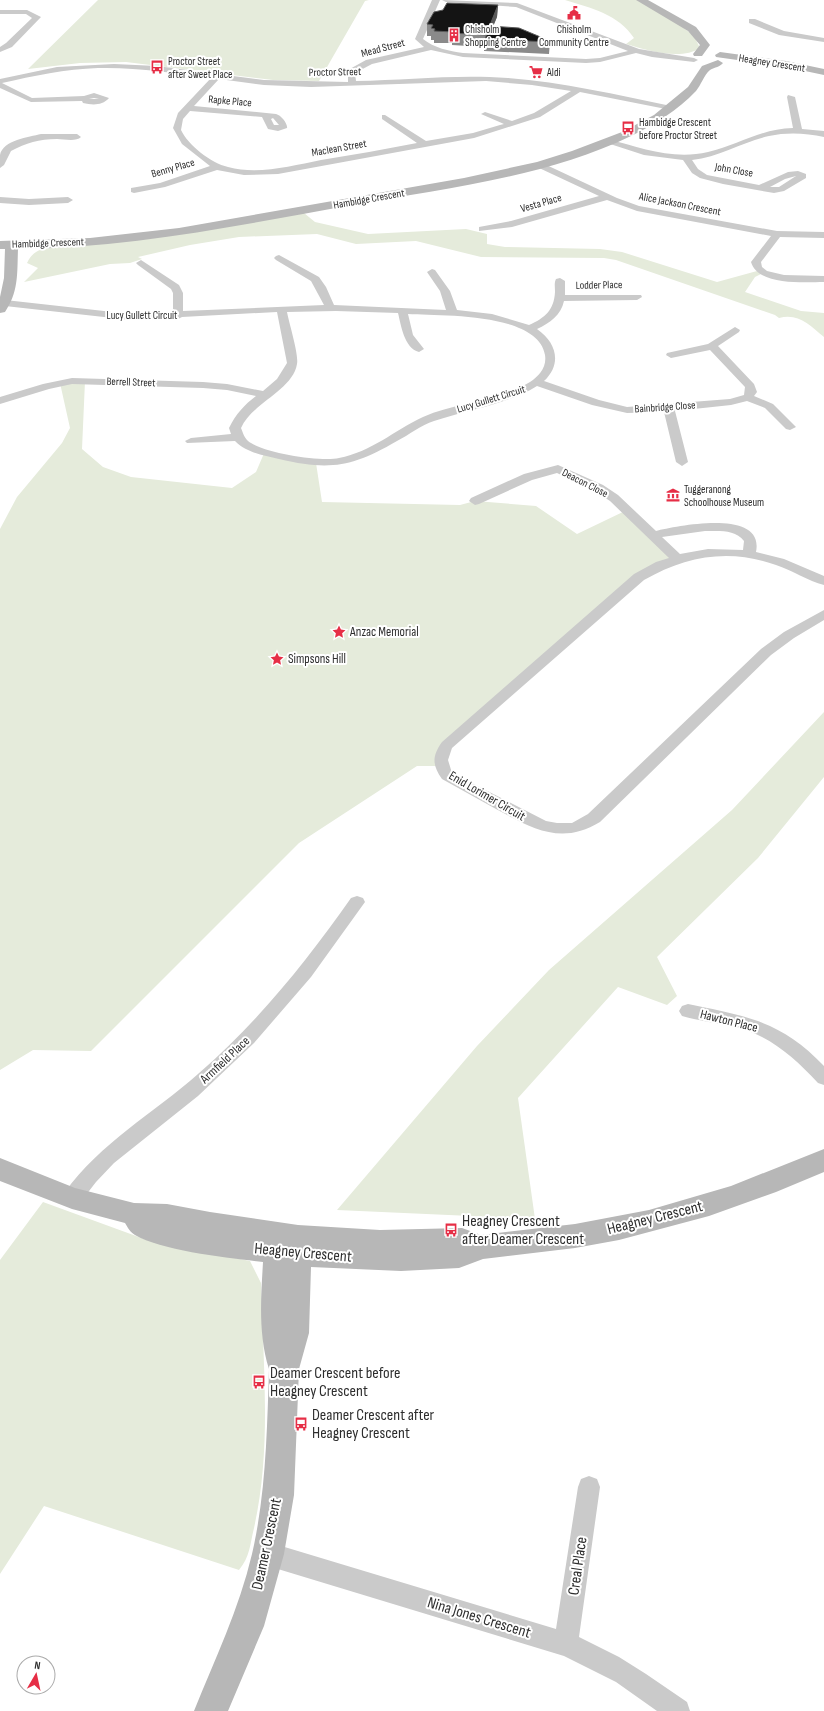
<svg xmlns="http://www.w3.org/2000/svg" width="824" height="1711" font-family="'Sofia Sans Condensed',sans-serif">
  <rect width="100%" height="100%" fill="#fff"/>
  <path fill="#e5ebdb" d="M98,0H369L365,1L319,81L273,80L126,62L80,63L28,69Z
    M565,0H638L675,21L694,36L700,48C681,61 646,50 626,44L634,38C618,14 591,8 565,0Z
    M304,213L315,222L368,234L466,229L487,234V244L505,247L600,249L622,252L717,282L757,271L761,274L755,277L745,292L801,311L824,313V337C809,325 799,313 779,318L775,315L616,260L604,258L481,257L416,241L356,244L317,234L239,237L190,245L138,257L142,259L130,263L110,264L24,282L38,268L27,263C33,250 42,249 55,246Z
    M85,381L82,449L103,467L131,477L232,488L256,472L265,451L316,463L322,502L460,505L475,501L536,506L577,534L627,510L677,558L653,568L447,745L441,766H417L299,843L91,1051L33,1050L0,1070V529L17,497L62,443L70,428L60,383Z
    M824,712V777L758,858L657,957L677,996L667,1005L618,987L518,1098L535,1219L337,1210L477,1046L549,970L732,810Z
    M43,1202L147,1240L250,1261L261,1283C263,1364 272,1448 254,1528C250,1544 250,1557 239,1570L44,1506L0,1574V1260Z"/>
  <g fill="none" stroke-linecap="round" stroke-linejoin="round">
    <path fill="#cacaca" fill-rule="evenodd" d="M432,0H440L423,39C434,48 449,51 463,53L586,59L600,58L628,51L516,7L446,2L442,0L517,3L639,49L694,58L698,60L694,62L652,57L636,53L600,62L586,63L463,57L431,50L372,64L355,73L356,81C407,80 458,74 508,78C563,82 617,95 671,106L675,108L671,110L580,92L540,117L474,138L278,174L244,175L217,170L165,187L134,193L131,192V188L160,183L210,166L182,144L173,128L178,113L211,78C174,73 136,67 98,68C66,69 33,76 2,83L32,98L84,96L94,93L109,98C102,106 92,105 83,103L82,101L31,102L0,88V79L57,67L114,64L157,66L264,80L348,82V70L366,60L424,47L415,39ZM219,79L264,85L311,87L486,81L532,85L571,91L534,113L512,121L485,112L481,114L504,124L500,125L473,133L426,141L385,115H382V119L417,143C385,149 353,155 321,160C291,166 258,175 228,167C211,163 188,145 181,130L183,119L190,111L262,117L268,129L278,131L287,128C288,124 281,115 276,114L194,106ZM94,98L99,99H89ZM273,118L279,125H274L271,119Z
      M0,10H27L41,17L12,47L0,52V47L6,43L32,18L26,14H0Z
      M749,19H755L784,31L824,38V42L779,35L749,23Z
      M788,95L795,97L802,129L824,131V137C806,133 787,132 769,136C742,142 720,157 692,160L698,169L707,175L759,185L788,172L798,171L806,174V178L784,191L774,193L723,184L700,178L692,173L683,160L644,155L604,142L608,139C641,148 673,160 708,152C738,145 760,129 793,128L787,97ZM796,176L779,187H770L785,179Z
      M41,134H77L81,137C76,142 64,139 57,139C39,139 26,143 11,151L4,165L0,168C0,164 0,159 0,155C3,140 29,137 41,134Z
      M540,162L617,198L639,206L777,231L824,232V238L780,237L761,262L762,267L767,271L784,275L824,276V282C804,282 758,286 751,262L771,236L637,211L607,200L512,227L479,231V227L511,221L599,196L537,167V163Z
      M0,197L29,199L68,197L73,200L68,203L29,205L0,203Z
      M279,255L319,277L326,287L334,305L446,310L440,291L427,272L432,269L435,270L450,291L457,310L492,314L529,325C545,318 554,310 555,292C555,287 554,283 556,279L560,278L565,281V295H641L642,297L637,300L564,301C561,315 550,323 537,329C557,343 562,364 544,381L599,400L627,407L730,399L744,395L745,387L710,350L671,358L666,355L667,353L708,344L735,327L740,330L739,332L718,346L754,384L757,392L754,396L773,404L796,427L790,430L786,429L765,408L747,401L731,405L675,411L688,462L682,466L676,462L664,412L627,413L592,405L537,386C508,404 467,410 434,421C421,425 409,435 397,441C352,467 330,471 279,459C263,455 247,453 235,441L187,443L185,441L191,438L231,434L229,428C236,414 244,405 256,396L227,390L203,388L72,384L49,389L0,404V397L43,384L72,378L203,382L227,384L263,391L277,379L287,363L277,312L182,317L178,319L131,320L5,306L0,303L5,300L131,314L173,312V293L171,289L138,265L136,263L141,260L179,285L183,293V311L324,305L311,281L276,260L274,258L276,256ZM336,311L398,313C401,325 404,348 419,352L424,349L413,335L408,314C440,316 538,312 545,355C547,367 539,376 530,382C498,402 457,402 423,417C395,430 371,452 339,458C321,462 263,453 248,441C244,437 243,433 241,428C252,403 293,390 297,364C299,355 289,323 287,312Z
      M558,465L603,485L618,495L656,531C677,526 765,508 756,552L784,559L824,576V585C808,581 792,570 776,565C729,548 686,556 644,580L452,748L448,760L452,773L546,821L557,823H572L588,814L761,649L784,632L824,610V620L794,638L771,655L600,822C561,846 531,828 496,809C478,799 460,789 442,779C432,765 432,756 442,742L634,574L656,562L669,558L610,501L595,491L557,473L532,480L479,504L475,505L469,501L471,498L524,474ZM705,531C719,531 735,529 744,541L743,550L708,549L680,554L662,537Z
      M357,896L363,898L365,902L311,977L254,1043L198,1096L114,1163L96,1182L79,1204L72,1206L65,1204L62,1198L65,1192C100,1143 154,1113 198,1074C258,1022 306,962 351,898Z
      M688,1004C746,1016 782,1021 824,1066V1085L818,1083C794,1057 770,1036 736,1027C718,1023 699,1021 682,1016L679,1011L682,1006Z
      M589,1476L597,1479L600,1487L579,1637L619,1657L646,1674L687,1702L690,1711H657L616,1682L564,1656L268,1566L260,1562L256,1554L260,1546L268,1542L556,1629L578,1487L581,1479Z"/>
    <path fill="#b7b7b7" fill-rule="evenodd" d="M636,0H648L696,27L710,45L702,56H694L693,54L700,45L688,31Z
      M720,52L786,61L824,69V75L786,67L716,57L715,55Z
      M718,60L723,63C720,67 715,67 710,70C704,75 701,85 696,91C678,110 654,125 631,136C546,177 444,189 352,205C241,225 131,248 18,249C17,273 19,291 5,312L0,313V297L4,278L5,249H0V241L90,238L179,228L464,178L537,162L572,151L622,132L654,115L688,87L702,66Z
      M824,1149V1172L776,1192L709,1216L619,1240L575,1248L483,1259L459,1268L401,1271L311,1267L309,1333L299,1369L294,1495L284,1554L264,1626L228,1711H194C215,1659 239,1609 252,1554C266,1493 267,1431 269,1369C258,1334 261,1298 263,1262C230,1258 162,1251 135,1235C130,1232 128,1228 125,1223L72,1209L0,1181V1158L75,1188L134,1203L167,1204L210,1212L298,1225L380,1230L462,1228L481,1235L575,1224L649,1210L731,1186Z"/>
  </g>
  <path fill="#8a8a8a" d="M498,5L497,17L493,26L550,41L549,54L484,51V47L452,45V43H434V40H431V36H427V24Z"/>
  <path fill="#5a5a5a" d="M498,5L497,17L488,39H486V35Z"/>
  <path fill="#141414" stroke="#5a5a5a" d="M447,3L498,5L486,35L452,33L453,32L434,31L435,29L431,28L433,25L427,24L434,12L443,10Z
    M490,26L519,28L550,41L549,42L485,39Z"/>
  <defs>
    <g id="civic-bare" transform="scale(1.08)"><path d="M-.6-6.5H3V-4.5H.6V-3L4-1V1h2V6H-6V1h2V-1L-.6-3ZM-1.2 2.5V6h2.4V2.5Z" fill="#e62e46" stroke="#fff" stroke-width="2.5" paint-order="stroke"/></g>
    <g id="building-bare" transform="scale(1.08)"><path d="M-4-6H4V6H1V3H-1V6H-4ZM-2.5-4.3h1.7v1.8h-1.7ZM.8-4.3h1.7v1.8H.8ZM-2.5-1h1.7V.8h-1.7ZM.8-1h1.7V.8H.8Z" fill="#e62e46" stroke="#fff" stroke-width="2.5" paint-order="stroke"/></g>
    <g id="bus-bare" transform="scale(1.08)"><path d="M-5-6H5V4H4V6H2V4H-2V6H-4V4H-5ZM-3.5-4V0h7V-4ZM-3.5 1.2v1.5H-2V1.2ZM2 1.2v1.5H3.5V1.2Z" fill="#e62e46" stroke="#fff" stroke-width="2.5" paint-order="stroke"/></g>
    <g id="supermarket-bare" transform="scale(1.08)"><path d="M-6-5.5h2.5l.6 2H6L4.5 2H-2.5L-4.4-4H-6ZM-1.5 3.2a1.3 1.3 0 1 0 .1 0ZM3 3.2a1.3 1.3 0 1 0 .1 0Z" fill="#e62e46" stroke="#fff" stroke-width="2.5" paint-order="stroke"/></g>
    <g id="museum-bare" transform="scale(1.08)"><path d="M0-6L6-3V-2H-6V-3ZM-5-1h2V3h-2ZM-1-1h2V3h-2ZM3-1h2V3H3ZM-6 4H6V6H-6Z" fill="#e62e46" stroke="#fff" stroke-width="2.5" paint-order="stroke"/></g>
    <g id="sight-bare" transform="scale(1.08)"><path d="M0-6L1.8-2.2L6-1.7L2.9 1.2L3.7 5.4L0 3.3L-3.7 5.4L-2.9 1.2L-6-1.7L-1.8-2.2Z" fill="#e62e46" stroke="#fff" stroke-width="2.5" paint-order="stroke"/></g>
  </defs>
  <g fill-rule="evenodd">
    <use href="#civic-bare" x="574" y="13"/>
    <use href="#building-bare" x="454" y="35"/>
    <use href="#bus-bare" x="157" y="67"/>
    <use href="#supermarket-bare" x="536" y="72"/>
    <use href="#bus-bare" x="628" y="128"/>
    <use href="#museum-bare" x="673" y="495"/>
    <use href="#sight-bare" x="339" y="632"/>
    <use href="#sight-bare" x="277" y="659"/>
    <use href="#bus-bare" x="451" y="1230"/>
    <use href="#bus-bare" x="259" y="1382"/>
    <use href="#bus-bare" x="301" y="1424"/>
  </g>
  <g text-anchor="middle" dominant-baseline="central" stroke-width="4" stroke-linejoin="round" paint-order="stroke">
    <g font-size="11" fill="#2d2d2d" stroke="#fff" text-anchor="start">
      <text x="465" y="29">Chisholm<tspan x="465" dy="13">Shopping Centre</tspan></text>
      <text x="574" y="29" text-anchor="middle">Chisholm<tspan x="574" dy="13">Community Centre</tspan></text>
      <text x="168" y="61">Proctor Street<tspan x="168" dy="13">after Sweet Place</tspan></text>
      <text x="547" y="72">Aldi</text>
      <text x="639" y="122">Hambidge Crescent<tspan x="639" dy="13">before Proctor Street</tspan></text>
      <text x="684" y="489">Tuggeranong<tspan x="684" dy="13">Schoolhouse Museum</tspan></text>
    </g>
    <g font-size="11" fill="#2d2d2d" stroke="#fff">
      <text transform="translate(383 48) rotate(-15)">Mead Street</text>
      <text transform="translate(772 63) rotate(9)">Heagney Crescent</text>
      <text transform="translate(335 72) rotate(-1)">Proctor Street</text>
      <text transform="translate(230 101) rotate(5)">Rapke Place</text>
      <text transform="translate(339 148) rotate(-10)">Maclean Street</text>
      <text transform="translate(173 168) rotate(-16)">Benny Place</text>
      <text transform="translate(734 170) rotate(10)">John Close</text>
      <text transform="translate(369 199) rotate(-10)">Hambidge Crescent</text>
      <text transform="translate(541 203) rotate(-16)">Vesta Place</text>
      <text transform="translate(680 204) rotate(11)">Alice Jackson Crescent</text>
      <text transform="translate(48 243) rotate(-2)">Hambidge Crescent</text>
      <text transform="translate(599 285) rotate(-1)">Lodder Place</text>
      <text x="142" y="315">Lucy Gullett Circuit</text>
      <text transform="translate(131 382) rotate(2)">Berrell Street</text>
      <text transform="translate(491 399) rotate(-17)">Lucy Gullett Circuit</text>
      <text transform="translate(665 407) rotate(-4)">Bainbridge Close</text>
      <text transform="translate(585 483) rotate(27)">Deacon Close</text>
    </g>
    <g font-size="13" fill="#2d2d2d" stroke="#fff" text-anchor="start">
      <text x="350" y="632">Anzac Memorial</text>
      <text x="288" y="659">Simpsons Hill</text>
    </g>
    <g font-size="13" fill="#2d2d2d" stroke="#fff">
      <text transform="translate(487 796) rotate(30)">Enid Lorimer Circuit</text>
      <text transform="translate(729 1021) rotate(14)">Hawton Place</text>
      <text transform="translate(225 1060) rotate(-43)">Armfield Place</text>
    </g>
    <g font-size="16" fill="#2d2d2d" stroke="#fff">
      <text transform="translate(655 1218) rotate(-14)">Heagney Crescent</text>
      <text transform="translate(303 1253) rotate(5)">Heagney Crescent</text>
      <text transform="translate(267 1544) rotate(-78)">Deamer Crescent</text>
      <text transform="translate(578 1566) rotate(-82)">Creal Place</text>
      <text transform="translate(479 1618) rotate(17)">Nina Jones Crescent</text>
    </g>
    <g font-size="16" fill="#2d2d2d" stroke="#fff" text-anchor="start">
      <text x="462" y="1221">Heagney Crescent<tspan x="462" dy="18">after Deamer Crescent</tspan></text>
      <text x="270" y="1373">Deamer Crescent before<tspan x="270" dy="18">Heagney Crescent</tspan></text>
      <text x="312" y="1415">Deamer Crescent after<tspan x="312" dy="18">Heagney Crescent</tspan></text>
    </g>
  </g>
  <g transform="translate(36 1675) rotate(9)"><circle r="19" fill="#ffffff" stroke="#ababab"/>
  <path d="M0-3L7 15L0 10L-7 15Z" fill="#e62e46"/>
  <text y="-6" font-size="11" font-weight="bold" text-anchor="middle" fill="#2d2d2d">N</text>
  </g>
</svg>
